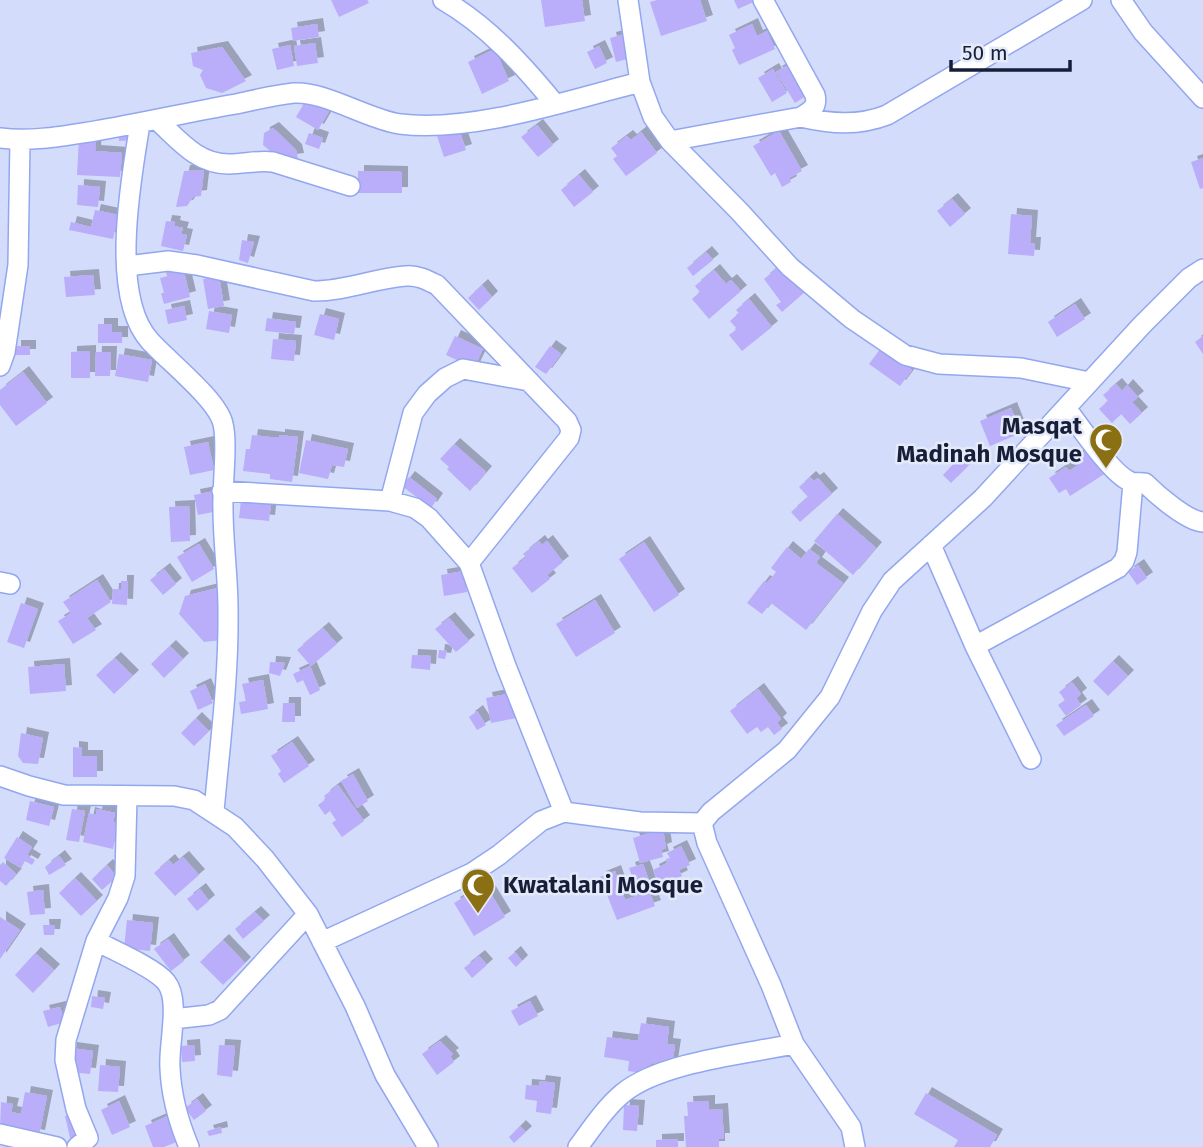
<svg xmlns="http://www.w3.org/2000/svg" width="1203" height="1147" font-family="'Fira Sans',sans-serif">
  <defs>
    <filter id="shadow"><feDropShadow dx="6" dy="-6" stdDeviation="0" flood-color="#0004"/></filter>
  </defs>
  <rect width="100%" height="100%" fill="#d3dcfb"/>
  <path fill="#baadf9" filter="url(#shadow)" d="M331,0H367L369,3L339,17Z
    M541,0H582L585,21L545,27Z
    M657,0H700L707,21L661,36L650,2Z
    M734,0H758L738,9Z
    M317,24L319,37L293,41L291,28Z
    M752,24L757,36L767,31L775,49L739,65L732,50L735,48L729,35Z
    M629,33L635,57L616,62L610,38Z
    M315,43L318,63L297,66L294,46Z
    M290,45L294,66L277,70L272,49Z
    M599,46L607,63L595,69L587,52Z
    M222,47L246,81L222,93L206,88L200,75L203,70L193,66L191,53Z
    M495,49L509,81L482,94L468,62Z
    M790,64L809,94L795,103L776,72Z
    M773,69L787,93L772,102L758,78Z
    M307,98L329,111L318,130L296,117Z
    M537,125L553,145L538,157L521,137Z
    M273,128L296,150L298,159L282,161L263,145L264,133Z
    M459,129L466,150L444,157L437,136Z
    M119,131L136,132L135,140L119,141Z
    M779,131L802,171L789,178L791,182L782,187L775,173L771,176L753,146Z
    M641,132L657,153L626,176L613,159L617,156L611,148L627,136L631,140Z
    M309,133L323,138L319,149L305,144Z
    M79,138L96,139L95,151L122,153L120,177L77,175Z
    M1203,158V188L1200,189L1191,162Z
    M204,170L201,196L193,197L187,206L176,207L184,171Z
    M358,171L402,172V193H358Z
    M579,175L593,192L574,207L561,190Z
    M78,185L100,187L98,207L77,205Z
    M952,199L965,214L950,227L937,211Z
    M95,210L118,215L113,239L69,230L71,222L91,227Z
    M1011,214L1032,216L1030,243H1035L1034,256L1008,254Z
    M166,221L175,222L174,226L183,228L181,234L187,235L183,251L161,246Z
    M242,240L254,242L248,263L239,260Z
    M706,252L713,260L693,276L687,268Z
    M782,264L806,291L782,312L776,305L781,302L764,279Z
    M183,268L190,297L164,304L161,293H164L160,278L168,276L166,272Z
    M714,270L726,284L731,280L741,291L709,319L692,299L700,292L695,286Z
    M93,275L95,295L66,297L64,277Z
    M219,276L224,306L208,309L203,279Z
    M482,285L492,297L479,310L468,298Z
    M749,299L772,327L742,351L729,335L737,329L730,321L739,313L736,310Z
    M1075,304L1085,319L1057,337L1048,322Z
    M184,306L187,320L168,324L165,310Z
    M209,311L232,315L229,333L206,329Z
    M320,314L339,319L334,340L314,335Z
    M267,318L296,322L294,334L265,331Z
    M98,324H112V332H122V343H98Z
    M455,336L483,349L474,368L446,355Z
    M1203,336V354L1195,342Z
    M273,339L296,341L294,361L271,359Z
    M15,346H30V355H15Z
    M550,346L561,354L546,374L535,367Z
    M881,348L912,370L900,386L869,364Z
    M90,351V378H71V352Z
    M96,352H111L110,376H95Z
    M119,354L152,360L148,382L115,376Z
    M23,372L47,403L16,426L0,405V390Z
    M1116,384L1122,391L1127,385L1138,397L1132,402L1142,413L1130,424L1121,414L1112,423L1099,409L1108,401L1103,395Z
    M1011,408L1021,433L990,446L980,421Z
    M252,435L279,438V435L298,437L292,482L270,479V474L243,471L246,449H250Z
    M306,440L348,449L344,467L332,465L328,479L299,473Z
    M208,442L214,470L190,475L184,447Z
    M454,444L486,472L470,491L447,469L449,467L440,459Z
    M1090,448L1106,473L1070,496L1066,489L1059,493L1049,478L1066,467L1069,471L1078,465L1074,458Z
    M960,457L969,465L951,483L943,475Z
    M409,477L437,499L431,508L402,486Z
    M810,477L814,481L818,478L832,494L800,522L791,512L808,497L799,487Z
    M215,491L218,511L198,515L194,495Z
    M241,500L271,503L269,521L239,518Z
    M189,506L190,541L171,542L169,507Z
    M837,514L876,548L853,575L814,541Z
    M539,541L542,545L547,541L563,562L547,575L550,579L532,593L512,568L526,557L523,554Z
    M644,542L679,595L654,612L619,559Z
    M199,544L214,569L192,582L177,557Z
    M787,547L801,559L809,549L820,557L816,563L843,583L806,630L771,603L762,614L747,603L764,581L767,583L776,572L771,568Z
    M1138,565L1147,578L1137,585L1128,572Z
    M164,569L176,584L163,595L150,580Z
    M464,571L467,592L444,596L441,575Z
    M97,580L111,602L87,618L96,630L73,644L58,621L71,613L63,602Z
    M121,581H128L127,605L112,604L113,589H121Z
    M221,587L222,640L204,642L179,614L185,596Z
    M595,600L615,633L576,657L556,624Z
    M21,603L38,609L24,648L7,642Z
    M449,618L469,641L456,652L435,629Z
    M323,628L337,644L311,666L297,650Z
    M170,646L183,659L164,678L151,664Z
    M439,650L447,651L445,659L438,658Z
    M412,655L431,656L430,670L411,668Z
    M115,658L133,676L114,694L96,675Z
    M1113,661L1128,676L1108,696L1093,681Z
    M270,662L285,663L280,676L269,673Z
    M64,664L66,691L30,694L28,667Z
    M310,666L320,690L310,695L303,680L297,683L293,674Z
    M263,680L268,709L241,714L239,702L246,701L242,684Z
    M1072,682L1081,694L1076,698L1081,705L1066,716L1058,705L1065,700L1059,692Z
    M205,684L213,703L198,710L190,691Z
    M758,689L781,719L777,723L782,729L774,735L768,727L761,732L757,727L747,734L730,711Z
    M512,693L517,718L491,723L486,698Z
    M283,703H295V722H282Z
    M1086,705L1094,716L1064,736L1056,725Z
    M477,711L486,725L477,730L469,717Z
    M196,718L209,731L194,746L181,733Z
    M21,733L43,738L38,764L23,763L18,756Z
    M292,742L309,766L284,783L278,774L281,771L271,756Z
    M73,747L82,748V756H97V777H73Z
    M353,774L368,801L357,808L341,781Z
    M338,785L364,821L342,837L332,823L336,820L330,811L325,815L318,805L326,799L324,796Z
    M30,801L54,807L49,826L26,820Z
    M72,809L85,811L79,842L66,840Z
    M97,809L115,813L113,822L118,823L113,849L83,842L89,813L96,815Z
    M663,829L666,848L661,850L663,857L640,863L633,838Z
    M17,837L32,847L27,855L35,860L32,865L25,861L21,868L4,858Z
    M681,846L690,865L679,870L682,876L664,885L662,880L658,881L653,870L667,863L666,859L670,858L667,853Z
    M59,856L66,865L49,875L45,867Z
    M183,857L199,875L175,896L154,873L169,860L173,865Z
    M3,862L16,874L6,886L0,881V865Z
    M643,864L651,886L637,890L629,868Z
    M107,865L117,877L102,890L92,879Z
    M615,871L625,900L649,891L655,906L617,920L600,877Z
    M75,878L97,901L81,916L59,893Z
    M485,884L505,917L474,936L454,903Z
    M200,889L209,901L197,911L187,899Z
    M43,890L45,914L30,915L27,892Z
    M255,912L264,921L243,939L235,929Z
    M0,917L20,930L0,959Z
    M127,920L153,923L150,951L124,948Z
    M43,925H55L54,935H44Z
    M168,939L184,961L171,971L154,949Z
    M223,940L245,963L223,985L200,962Z
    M515,952L522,961L516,967L508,958Z
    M35,953L54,970L33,993L15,975Z
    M479,956L487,965L472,978L464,968Z
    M92,996L105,998L103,1009L91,1007Z
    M530,1001L538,1016L519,1026L511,1011Z
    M60,1007L65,1022L48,1027L43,1011Z
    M641,1023L669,1027L667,1044L675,1045L672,1065L651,1063L649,1074L628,1071L629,1061L604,1057L607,1037L638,1041Z
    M440,1041L453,1054L450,1056L454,1062L437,1075L422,1054Z
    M194,1045L195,1061L182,1062L181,1046Z
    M219,1045L235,1046L232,1077L217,1075Z
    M71,1048L93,1051L90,1074L69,1072Z
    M100,1065L120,1067L118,1092L98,1091Z
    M540,1081L555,1083L551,1114L536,1112L537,1101L525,1099L526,1085L539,1086Z
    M25,1092L47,1096L39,1136L0,1129L1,1102L13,1104L11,1112L21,1114Z
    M926,1093L997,1135L990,1147H954L958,1140L914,1114Z
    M197,1099L206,1111L194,1120L185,1108Z
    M119,1101L130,1127L112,1135L101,1110Z
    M709,1101V1110L722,1109L724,1139H719V1147H686L684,1116H688L687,1102Z
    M624,1105L639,1106L637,1131L623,1130Z
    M77,1113L83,1139L71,1142L65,1116Z
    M168,1116L179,1141L164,1147H153L145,1126Z
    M520,1126L526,1132L514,1143L509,1137Z
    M221,1127L222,1133L209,1136L207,1131Z
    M678,1139V1147H656V1140Z"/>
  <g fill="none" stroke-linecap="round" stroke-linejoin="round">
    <g stroke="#93a7ef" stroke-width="22">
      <path id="street" d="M443,0C487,25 523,65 555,104
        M628,0L640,82L653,117L670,141L739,211L790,267L852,319L905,355L939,364L1021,368L1089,382
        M1121,0L1143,32L1203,98
        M801,117C831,124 859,126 887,115L1082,0
        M157,120C179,140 197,164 229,164C245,164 257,160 273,162L350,186
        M140,124C131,179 109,296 150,341C168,361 218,400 223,424C228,444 222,485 223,509C223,542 228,576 228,609C229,677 220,744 214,811
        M0,138C32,142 63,136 95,131C142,123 189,112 236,104C255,100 274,95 294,93C325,91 369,120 400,124C472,133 570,100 640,82
        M670,141L801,117C811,111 818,107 815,95L763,0
        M127,266L168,261L197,265L314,291C347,291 375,278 406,276C418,275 427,280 437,285L567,421L571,430L569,438L469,563
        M0,366L5,352L18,265L20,140
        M1066,408C1080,426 1110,472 1129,481C1133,484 1140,482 1145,483C1157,495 1187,521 1203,522
        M222,491L390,501L415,508L429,518L469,563L506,666L564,812
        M390,501L413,413L427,394L445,378L463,369L529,381
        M931,545L975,646L1031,759
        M0,582L10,584
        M975,646L1118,568L1124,561L1127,552L1133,483
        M0,776L29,786L64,795L174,796L194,800L235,827L265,859L308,914L355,1006L385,1075L428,1147
        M96,941C113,950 155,968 166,982C181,1000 168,1045 170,1068C171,1093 179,1123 189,1147
        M322,942L472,873L499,855L541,821L564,812L640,822L702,823
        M173,1019L209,1015L220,1010L308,914
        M0,1134L57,1147
        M77,1147L88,1138L76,1109L65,1060L66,1040L96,941L118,898L125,876L127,796
        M578,1147C592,1128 605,1108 623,1093C661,1062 746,1054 794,1044
        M855,1147L851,1127L794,1044L771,985L707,843L702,823L711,812L787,750L830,697L872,611L892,581L983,498L1142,325L1189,278L1203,269"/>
    </g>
    <use href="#street" stroke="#fff" stroke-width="19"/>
  </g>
  <defs>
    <g id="mosque-pin" transform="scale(1.75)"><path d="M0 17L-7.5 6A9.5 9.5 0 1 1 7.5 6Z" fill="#8a7012" stroke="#e5eaf9"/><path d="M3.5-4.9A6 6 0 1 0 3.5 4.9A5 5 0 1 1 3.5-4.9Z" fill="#fff"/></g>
  </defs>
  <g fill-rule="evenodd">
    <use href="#mosque-pin" x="1106" y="440"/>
    <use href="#mosque-pin" x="478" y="885"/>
  </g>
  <g text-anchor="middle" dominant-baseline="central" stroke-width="5" stroke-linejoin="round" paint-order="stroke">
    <g font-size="24" font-weight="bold" fill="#171e39" stroke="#e5eaf9" text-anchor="end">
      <text x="1082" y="426">Masqat<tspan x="1082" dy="28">Madinah Mosque</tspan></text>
      <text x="503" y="885" text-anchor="start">Kwatalani Mosque</text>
    </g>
  </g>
  <path d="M951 60v10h119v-10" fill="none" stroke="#171e39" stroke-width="3.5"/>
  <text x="962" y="60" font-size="21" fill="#171e39" stroke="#e5eaf9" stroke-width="5" paint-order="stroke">50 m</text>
</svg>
